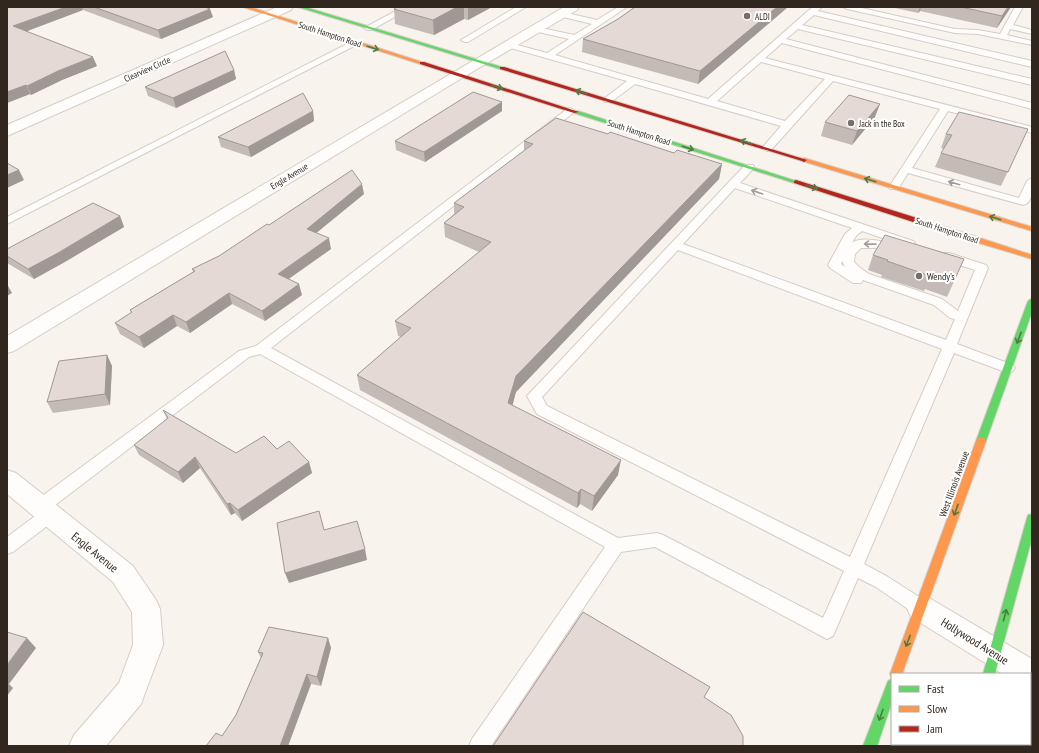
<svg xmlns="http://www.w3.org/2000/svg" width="1039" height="753" font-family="'PT Sans Narrow',sans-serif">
  <rect width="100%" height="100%" fill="#f9f3ed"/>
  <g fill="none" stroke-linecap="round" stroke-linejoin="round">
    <g stroke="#d5cdc6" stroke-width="2">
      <path id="lane" d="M403,7H413L371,30H368L364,28Z
        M516,7H526L468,42H465L461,40Z
        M618,7H627L555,55L708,99L809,10L813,7H822L818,11L1032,61V67L814,15L802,25L1032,79V85L798,29L786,39L1032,103V109L782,43L765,58L1032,127V133L948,111L912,168L1019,198L1027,181L1032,178C1032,187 1034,203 1023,205L908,173L898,189H890L889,187L940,109L833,81L771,150L767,151L762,148L781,126L635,84L611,102H605L603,100L605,98L627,81L507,47L506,45L510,43L547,53L569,39L534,31V27H537L574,35L592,24L559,16V12H562L597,20ZM761,62L825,79L785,121L717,101Z
        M843,7H857L955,29L978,30L1000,34L1015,7H1023L1013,25L1032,30V34L1010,29L1007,35L1032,41V45L978,34L955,33L847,9Z
        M353,41H356L360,43L7,224V217Z
        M570,108L575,111L573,113L271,348L618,538L657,533L663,535L823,618L844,571L537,414L527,396L745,165H753L754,167L753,169L740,183L913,241L915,243L913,245L909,247L862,231L856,236L852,243C863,235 889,243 902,246L904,249L902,252L898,253L877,248H861L855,254L854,262L859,267L869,274L942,299L958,311L975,270L941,259L939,256L941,253H949L986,265L988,268L957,344L1013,365L1015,368L1013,371L1008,373L954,353L864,564L888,577L927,602L930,608L927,614L921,616L915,614L876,587L858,578L833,636L827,639L655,547L621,552L491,746H469L472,739L605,547L260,354L249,357L50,509L55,510L57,515L55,520L13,552L7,554V537L39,513L34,512L32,507L34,502L239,351L256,346L567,109ZM735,188L852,228L845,234L828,265L830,268L853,283H861L863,280L934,305L950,318L955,319L946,340L683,244ZM678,250L942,349L850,557L547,406L542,397ZM842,261L845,267L841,264Z"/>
    </g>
    <g stroke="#d5cdc6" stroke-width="2">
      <path id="street" d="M277,7H293L291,10L7,136V125Z
        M564,7H579L577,10L462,78L14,351L7,353V336Z
        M7,470L16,473L133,566L156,600L160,609L163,645L145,693L141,704L106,746H69L74,735L119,683L133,645L132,612L113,582L7,494Z
        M921,595L931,599L1032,659V688H1030V674H1003L911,617L907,608L911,599Z"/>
    </g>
    <g stroke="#d5cdc6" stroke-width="2">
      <path id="fast" d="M298,7H305L505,68L500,69Z
        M574,111H578L799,182L798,183H794L574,113Z
        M1032,298V312L986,441L984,444H978L976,441L1028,301Z
        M1032,514V538L995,674H983L1027,518L1028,515Z
        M892,679V702L877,746H863L888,681Z
        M962,744H976V746H962Z"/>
    </g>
    <g stroke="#d5cdc6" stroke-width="2">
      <path id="slow" d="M243,7H250L425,63L420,64Z
        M804,158L1032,227V231L802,161L801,160Z
        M965,235H971L1032,255V259L965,239Z
        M981,437L984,438L986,441L902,674H892V678L890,674L976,441L978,438Z"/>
    </g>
    <g stroke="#d5cdc6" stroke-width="2">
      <path id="jam" d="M420,62H424L579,112L574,113L420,64Z
        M500,67H504L807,160L804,162L802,161L500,69Z
        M796,180L971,235L972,237L968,239H965L794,183V181Z"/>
    </g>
    <use href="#lane" fill="#fefdfc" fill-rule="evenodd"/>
    <use href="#street" fill="#fefdfc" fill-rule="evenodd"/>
    <use href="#fast" fill="#63d668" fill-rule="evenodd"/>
    <use href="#slow" fill="#ff974d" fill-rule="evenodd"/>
    <use href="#jam" fill="#b3261e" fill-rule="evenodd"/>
  </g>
  <path fill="#c4bbb7" d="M7,7H205L213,17L161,39L83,10L26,31L97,66L62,80L31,95L30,94L7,103Z
    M397,7H492L468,20L464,19L434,35L395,24L394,9Z
    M635,7H788L698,84L582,52L583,39L618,19Z
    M890,7H1011L997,28L920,11L918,13Z
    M234,70L236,79L176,108L148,96L145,87Z
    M313,111L314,121L251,157L221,147L218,137Z
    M502,111L425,162L396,150L395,141Z
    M875,117L852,145L821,136L825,122Z
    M1028,129L1001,186L935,167L941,153L944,149L941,148L946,134Z
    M608,134L674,153L722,164L719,179L516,392L512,405L618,475L592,511L580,504L577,508L360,390L357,375L401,337L398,336L395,321L479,252L445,237L444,223L454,214V203L524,151V141Z
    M364,194L316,233L331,249L289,279L302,295L265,321L232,304L190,333L177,326L144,348L120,334L115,323L131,313L130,310L193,272L192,269L219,256L269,225Z
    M120,216L124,227L63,263L34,279L7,263V249Z
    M873,255L964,259L947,297L925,289L924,291L881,277L882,275L868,270Z
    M107,355L112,366L110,405L53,413L47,402Z
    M163,410L236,453L277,449L309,462L312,473L242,521L235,513L231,515L200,468L183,483L139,455L134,445L167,419Z
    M328,638L331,648L321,686L311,684L288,746H206L222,736L236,715L261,658L258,652Z"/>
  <path fill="#a09895" d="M66,7H82L83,10L17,35L13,26Z
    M457,7H464V19L434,35L433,20Z
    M468,7H492L468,20Z
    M777,7H788L698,84L700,71Z
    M920,7H921L920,11L918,13Z
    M1008,7H1011L997,28L1002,16Z
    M210,9L213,17L161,39L158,30Z
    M93,57L97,66L62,80L31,95L27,86L58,71Z
    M234,70L236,79L176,108L173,98Z
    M26,85L30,94L7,103V92Z
    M502,102V111L425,162L424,152Z
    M880,104L875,117L852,145L857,131Z
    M313,111L314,121L251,157L248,147Z
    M722,164L719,179L516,392L509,419L508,403L516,376Z
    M19,170L24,180L7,188V175Z
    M362,184L364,194L309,239L307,229Z
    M120,216L124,227L63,263L34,279L28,269Z
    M329,238L331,249L281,284L278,274Z
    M7,284L12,293L7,296Z
    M299,284L302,295L265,321L262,311Z
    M229,293L232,304L190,333L186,322Z
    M173,315L177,326L144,348L139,337Z
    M107,355L112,366L110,405L105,394Z
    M195,457L200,468L183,483L178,472Z
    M621,460L618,475L592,511L594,496Z
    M309,462L312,473L242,521L238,510Z
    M581,489L580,504L577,508L578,493Z
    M230,503L235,513L231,515L227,504Z
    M365,549L367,560L289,583L285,573Z
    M27,638L36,648L9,684L13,688L7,696V665Z
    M328,638L331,648L321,686L317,677Z
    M307,674L311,684L288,746H280Z"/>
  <path fill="#e4d9d5" stroke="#a09895" d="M7,7H66L13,26L93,57L58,71L27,86L26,85L7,92Z
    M94,7H205L210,9L158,30Z
    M397,7H457L433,20L394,9Z
    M635,7H777L700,71L583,39L618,19Z
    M961,7H1008L1002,16Z
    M225,51L234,70L173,98L145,87Z
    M473,92L502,102L424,152L395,141Z
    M303,93L313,111L248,147L218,137Z
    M849,95L880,104L857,131L825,122Z
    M959,112L1028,129L1008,172L941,153L952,135L946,134Z
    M556,118L608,134L610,132L674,153L677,150L722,164L516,376L508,403L621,460L594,496L581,489L578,493L357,375L411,328L395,321L491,242L444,223L464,207L454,203L533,144L524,141Z
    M7,163L19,170L7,175Z
    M352,170L362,184L307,229L329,238L278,274L299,284L262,311L229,293L186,322L173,315L139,337L115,323L132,312L130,310L195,271L192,269L219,256L267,224L269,225Z
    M93,203L120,216L58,253L28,269L7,256V249Z
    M885,235L964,259L954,281L931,274L930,276L887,261L888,260L873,255Z
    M107,355L105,394L47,402L59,361Z
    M163,410L236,453L264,436L277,449L289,441L309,462L238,510L230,503L227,504L195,457L178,472L134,445L168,418Z
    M319,511L324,530L357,521L365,549L285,573L277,523Z
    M583,612L710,687L704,697L731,715L743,736V746H493Z
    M269,627L328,638L317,677L307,674L280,746H206L216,733L222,736L236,715L263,653L258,652Z
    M7,632L27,638L7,665Z"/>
  <defs><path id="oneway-shaft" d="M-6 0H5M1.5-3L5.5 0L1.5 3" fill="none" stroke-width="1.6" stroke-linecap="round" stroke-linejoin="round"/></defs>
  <g stroke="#4a7e43">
    <use href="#oneway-shaft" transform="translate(373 48) rotate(17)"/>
    <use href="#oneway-shaft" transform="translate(497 87) rotate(18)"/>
    <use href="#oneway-shaft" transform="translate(581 92) rotate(-163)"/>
    <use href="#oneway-shaft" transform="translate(746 142) rotate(-163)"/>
    <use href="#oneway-shaft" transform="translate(688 148) rotate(18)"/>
    <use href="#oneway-shaft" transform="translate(870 180) rotate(-163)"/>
    <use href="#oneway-shaft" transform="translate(812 187) rotate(18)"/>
    <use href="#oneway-shaft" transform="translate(995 218) rotate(-163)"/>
    <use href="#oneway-shaft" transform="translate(1019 338) rotate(110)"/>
    <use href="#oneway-shaft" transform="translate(956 510) rotate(110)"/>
    <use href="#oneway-shaft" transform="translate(1005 615) rotate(-75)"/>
    <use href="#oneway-shaft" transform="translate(908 641) rotate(111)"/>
    <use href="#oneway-shaft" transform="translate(881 715) rotate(110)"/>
  </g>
  <g stroke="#a29d98">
    <use href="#oneway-shaft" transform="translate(954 183) rotate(-164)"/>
    <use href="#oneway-shaft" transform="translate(757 192) rotate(-161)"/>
    <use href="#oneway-shaft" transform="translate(870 244) rotate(-179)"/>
  </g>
  <g fill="#776e66" stroke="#fff" stroke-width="1.5">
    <circle cx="747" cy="16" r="4"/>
    <circle cx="851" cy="123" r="4"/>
    <circle cx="919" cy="276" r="4"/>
  </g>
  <g text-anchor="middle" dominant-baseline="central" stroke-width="4" stroke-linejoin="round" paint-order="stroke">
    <g font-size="9" fill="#31271e" stroke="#fff" text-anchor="start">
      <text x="755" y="16">ALDI</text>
      <text x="859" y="123">Jack in the Box</text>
    </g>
    <g font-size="9" fill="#31271e" stroke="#fff">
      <text transform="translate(330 34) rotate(18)">South Hampton Road</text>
      <text transform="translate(147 69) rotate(-24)">Clearview Circle</text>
      <text transform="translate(639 132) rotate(18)">South Hampton Road</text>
      <text transform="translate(289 176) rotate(-31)">Engle Avenue</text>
      <text transform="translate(947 230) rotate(18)">South Hampton Road</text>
    </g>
    <g font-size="10" fill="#31271e" stroke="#fff" text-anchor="start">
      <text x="927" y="276">Wendy's</text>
    </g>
    <g font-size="10" fill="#31271e" stroke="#fff">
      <text transform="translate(954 484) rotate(-70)">West Illinois Avenue</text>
    </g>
    <g font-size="12" fill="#31271e" stroke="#fff">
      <text transform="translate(95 552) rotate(39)">Engle Avenue</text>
      <text transform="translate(975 641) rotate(32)">Hollywood Avenue</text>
    </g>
  </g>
  <rect width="1039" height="753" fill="none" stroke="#31271e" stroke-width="16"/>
  <rect x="891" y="673" width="140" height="72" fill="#ffffff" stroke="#ada9a5"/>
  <rect x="899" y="686" width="20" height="6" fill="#63d668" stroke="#ada9a5"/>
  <text x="927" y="693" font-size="12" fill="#31271e">Fast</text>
  <rect x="899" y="706" width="20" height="6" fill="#ff974d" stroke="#ada9a5"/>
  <text x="927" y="713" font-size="12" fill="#31271e">Slow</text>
  <rect x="899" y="726" width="20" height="6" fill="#b3261e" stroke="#ada9a5"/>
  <text x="927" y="733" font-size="12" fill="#31271e">Jam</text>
</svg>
